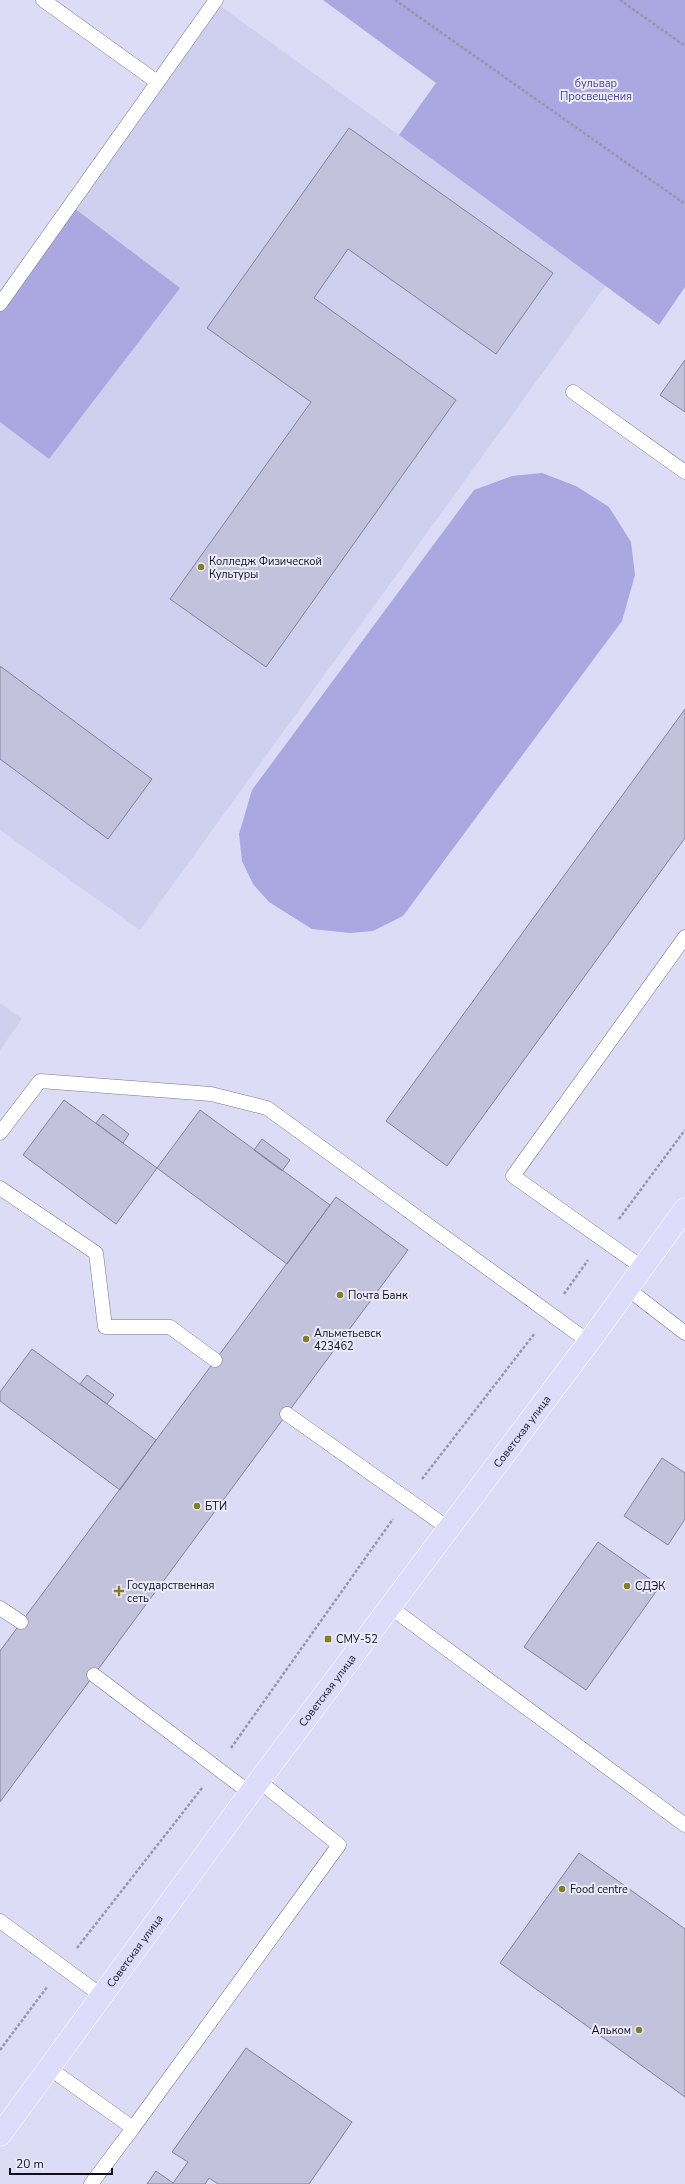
<svg xmlns="http://www.w3.org/2000/svg" width="685" height="2184" font-family="'Nunito Sans',sans-serif">
  <rect width="100%" height="100%" fill="#dddcf7"/>
  <path fill="#cfcff0" d="M215,2L606,285L140,930L0,830V305Z
    M0,1003L22,1019L0,1050Z"/>
  <path fill="#aaa7e1" d="M323,0H685V287L659,325L399,135L436,83Z
    M70,205L180,288L49,459L0,422V304Z
    M542,473L576,486L609,507L631,542L635,575L622,621L403,916L373,931L350,933L312,929L269,902L253,884L242,861L239,834L252,790L474,490L512,476Z"/>
  <path fill="#c2c2dc" stroke="#83839b" d="M349,128L553,273L496,354L348,249L314,298L456,400L266,667L170,599L311,402L207,328Z
    M685,360V412L660,395Z
    M0,666L152,779L108,839L0,759Z
    M685,709V838L447,1166L386,1121Z
    M64,1100L157,1168L116,1224L23,1155Z
    M200,1110L330,1205L287,1264L157,1168Z
    M103,1114L129,1134L123,1143L96,1123Z
    M262,1139L290,1160L282,1171L254,1150Z
    M336,1197L408,1250L0,1802V1651Z
    M32,1349L156,1440L120,1490L0,1401V1392Z
    M87,1375L114,1395L107,1404L80,1384Z
    M662,1458L685,1473V1519L668,1545L624,1516Z
    M598,1542L660,1586L586,1690L524,1647Z
    M579,1853L685,1929V2097L500,1963Z
    M246,2048L352,2122L309,2184H218L209,2178L205,2184H147L156,2171L173,2183L188,2162L172,2152Z"/>
  <g fill="none" stroke-linecap="round" stroke-linejoin="round">
    <g stroke="#78778f" stroke-width="15">
      <path id="service" d="M43,0L157,82
        M0,304L216,0
        M573,392L685,472
        M0,1133L40,1081L211,1094L267,1108L589,1342
        M0,1188L96,1253L105,1327H170L215,1360
        M643,1268L513,1176L685,937
        M628,1289L685,1333
        M287,1414L448,1528
        M390,1607L685,1825
        M0,1608L21,1622
        M94,1675L250,1793
        M0,1921L102,1996
        M49,2068L133,2128L339,1845L259,1781
        M91,2184L133,2128"/>
    </g>
    <g stroke="#fff" stroke-width="23">
      <g id="primary">
        <path id="s1" d="M0,2135L250,1793L589,1342L685,1209"/>
      </g>
    </g>
    <path stroke="#9796aa" stroke-width="2.5" stroke-dasharray="3 2" stroke-linecap="butt" d="M395,0L685,204
      M620,0L685,46
      M619,1219L685,1130
      M564,1294L588,1260
      M422,1479L535,1333
      M231,1748L393,1519
      M77,1948L202,1788
      M0,2050L47,1987"/>
    <use href="#service" stroke="#fff" stroke-width="14"/>
    <use href="#primary" stroke="#dddcfa" stroke-width="22"/>
  </g>
  <g fill="#847f26" stroke="#ebebfb" stroke-width="1.5">
    <circle cx="201" cy="567" r="4"/>
    <circle cx="340" cy="1295" r="4"/>
    <circle cx="306" cy="1339" r="4"/>
    <circle cx="197" cy="1506" r="4"/>
    <circle cx="627" cy="1586" r="4"/>
    <path d="M117 1585h4v4h4v4h-4v4h-4v-4h-4v-4h4z"/>
    <rect x="324" y="1635" width="8" height="8" rx="2"/>
    <circle cx="562" cy="1889" r="4"/>
    <circle cx="639" cy="2030" r="4"/>
  </g>
  <g text-anchor="middle" dominant-baseline="central" stroke-width="4" stroke-linejoin="round" paint-order="stroke">
    <g font-size="11" fill="#4d3f9a" stroke="#ebebfb">
      <text x="596" y="83">бульвар<tspan x="596" dy="13">Просвещения</tspan></text>
    </g>
    <g font-size="11" fill="#100f18" stroke="#ebebfb" text-anchor="start">
      <text x="209" y="561">Колледж Физической<tspan x="209" dy="13">Культуры</tspan></text>
      <text x="348" y="1295">Почта Банк</text>
      <text x="314" y="1333">Альметьевск<tspan x="314" dy="13">423462</tspan></text>
      <text x="205" y="1506">БТИ</text>
      <text x="127" y="1585">Государственная<tspan x="127" dy="13">сеть</tspan></text>
      <text x="635" y="1586">СДЭК</text>
      <text x="336" y="1639">СМУ-52</text>
      <text x="570" y="1889">Food centre</text>
      <text x="631" y="2030" text-anchor="end">Альком</text>
    </g>
    <g font-size="11" fill="#100f18" stroke="#ebebfb">
      <text stroke="none"><textPath href="#s1" startOffset="876">Советская улица</textPath></text>
      <text stroke="none"><textPath href="#s1" startOffset="552">Советская улица</textPath></text>
      <text stroke="none"><textPath href="#s1" startOffset="228">Советская улица</textPath></text>
    </g>
  </g>
  <path d="M10 2168v6h102v-6" fill="none" stroke="#100f18" stroke-width="2"/>
  <text x="16" y="2168" font-size="12" fill="#100f18" stroke="#ebebfb" stroke-width="3" paint-order="stroke">20 m</text>
</svg>
